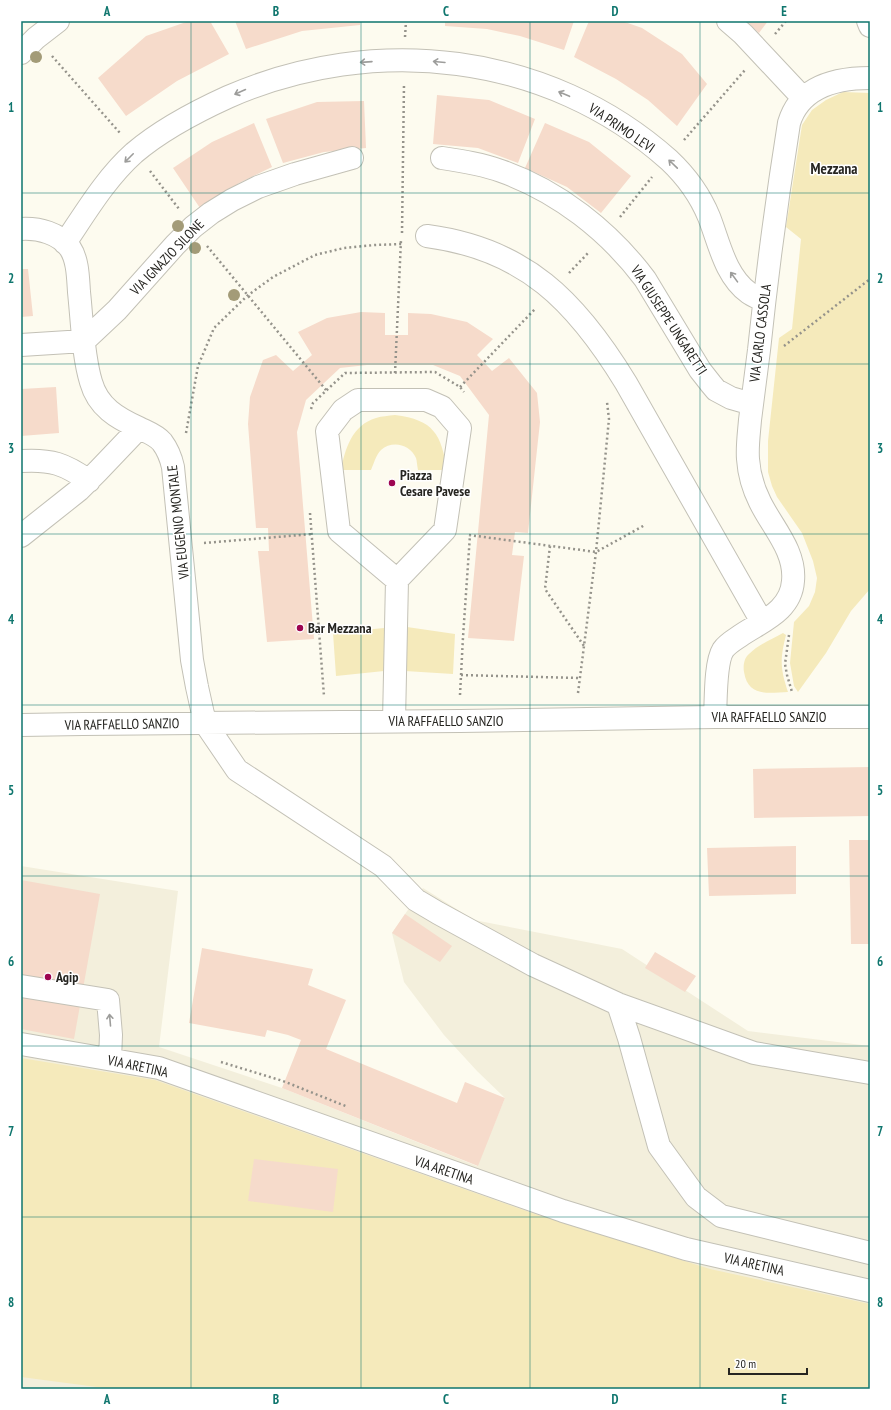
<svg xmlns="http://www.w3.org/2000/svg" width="891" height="1410" font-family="'PT Sans Narrow',sans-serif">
  <rect width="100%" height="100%" fill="#fdfbef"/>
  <path fill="#f3efdc" d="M21,866L178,891L159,1047L282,1088L477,1166L505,1098L477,1071L444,1035L404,982L392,933L423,888L474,920L622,949L748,1031L870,1046V1389H21Z"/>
  <path fill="#f5eabb" d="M843,92L870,93V589L851,611L826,653L798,692L794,686L790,663L794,622L809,606L815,592L817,578L813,561L802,533L777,497L772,486L768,472V441L779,338L792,329L801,239L786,227L802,125L812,110L826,100Z
    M395,415C434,420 441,434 447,470H418C417,466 417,461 416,458C410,444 392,440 381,450C376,455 374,463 371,470H341C345,449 352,425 376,418C382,416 388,416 395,415Z
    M407,627L455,634L453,674L405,671Z
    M384,628V671L336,676L333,633Z
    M783,633L786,635C780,659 780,668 788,692C768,693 748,697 744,672C743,666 744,658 749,654C758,645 772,639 783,633Z
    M21,1058L155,1080L532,1213L710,1269L870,1304V1389H112L21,1377Z"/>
  <path fill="#f6dbcb" d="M189,21H210L229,54L177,81L126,116L98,78L146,36Z
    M235,21H360V25L302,31L246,49Z
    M445,21H574L564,50L520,36L487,29L445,26Z
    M589,21H622L642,28L682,54L707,84L677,126L648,100L616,79L574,57Z
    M746,21H768L759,33Z
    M437,95L489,100L535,119L518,163L478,148L433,144Z
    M364,101L366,148L324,152L283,163L266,119L317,102Z
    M254,123L272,167L239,183L202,211L173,168L212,142Z
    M545,123L589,142L631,176L601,213L567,187L525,168Z
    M21,269H28L33,316L21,317Z
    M361,312L385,313V335H408V313L431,314L467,322L493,339L477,355L492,371L509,358L537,393L540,422L528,533L515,532L512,555L524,556L514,641L468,638L489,415L460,376L433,365H367L340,368L306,400L297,432L314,639L267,642L258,551H269L268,528H256L248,424L250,397L263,360L276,355L293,371L312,355L298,332L327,318Z
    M56,387L59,433L21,436V389Z
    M870,767V816L754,818L753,769Z
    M849,840H870V944H851Z
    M796,846V894L709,896L707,848Z
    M21,880L100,894L74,1039L21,1029Z
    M405,914L452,946L440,962L392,933Z
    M202,948L313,969L308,985L346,1000L326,1049L457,1103L465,1082L505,1098L478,1166L282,1088L301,1040L288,1035L267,1030L265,1037L189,1023Z
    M655,952L696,976L685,992L645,968Z
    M254,1159L338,1169L333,1212L248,1201Z"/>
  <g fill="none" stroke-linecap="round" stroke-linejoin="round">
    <g stroke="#c3c1b6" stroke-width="24">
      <path id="minor" d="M728,21L743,34L803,98
        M868,21L870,26
        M21,53L36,38L58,21
        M442,158C462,161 482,164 501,171C558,191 609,231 645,279L700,370L711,384L716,390L731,398L752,404
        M21,229C39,228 59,233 70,248C78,260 78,278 79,292C82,320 83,356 91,382C98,407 117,418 139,428C147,432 156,435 162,442C168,450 171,458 173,467L192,660L197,687L205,723L237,770L383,866L416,900L438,913L533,965L618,1004L754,1053L870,1073
        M427,236C525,249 576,301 626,383L762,622
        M65,243C86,212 106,178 134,153C161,130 195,112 228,97C374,33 548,52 669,160C686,176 700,195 709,217C719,242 725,276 749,293C753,296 759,298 764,301
        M21,345L84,341L117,310L175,245L193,227L211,213L232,200L258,187L295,174L352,158
        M21,461C51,459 65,464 89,481
        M21,536L79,490L98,471L139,428
        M715,717C716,701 715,663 723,650C727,644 734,640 740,636C762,621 791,611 793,581C796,551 772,527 760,502C753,488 749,474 748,459C747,446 749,433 750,420C753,396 756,373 759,350C767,274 777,198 789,123C800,86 837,78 870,78
        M394,721L397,580L445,530L460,428L442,407L426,400H358L343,410L327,431L339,531L397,580
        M21,725L83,724L460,721L715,717H870
        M21,986L108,1000L111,1035L110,1059
        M618,1004L629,1038L659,1146L696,1197L721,1216L870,1253
        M21,1044L159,1068L563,1211L686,1249L870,1291"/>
    </g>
    <path stroke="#95938b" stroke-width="2.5" stroke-dasharray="2 3" stroke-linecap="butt" d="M775,34L786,21
      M405,37L406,21
      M52,56L120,133
      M684,140L745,70
      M150,171L179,209
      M620,217L652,177
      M402,233L404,84
      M207,246L326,390
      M569,273L589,252
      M784,346L870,279
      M395,373L401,240
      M460,387L535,309
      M311,409L313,403L345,373L435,372L460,387L464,392
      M186,433L198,366L214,328L247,296L273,277L315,255L344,248L375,245L402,244
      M310,513L324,696
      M469,535L596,552L645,525
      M204,543L313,534
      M550,546L545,589L584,646
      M789,635L785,664L787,675L792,692
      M461,675L579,678
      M578,693L596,552L609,419L607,402
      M460,695L463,637L470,535
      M221,1062L283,1081L348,1107"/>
    <use href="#minor" stroke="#fff" stroke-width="22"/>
  </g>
  <g fill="#a39b78">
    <circle cx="36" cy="57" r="6"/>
    <circle cx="178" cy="226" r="6"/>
    <circle cx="195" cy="248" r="6"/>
    <circle cx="234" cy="295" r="6"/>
  </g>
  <defs><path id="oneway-shaft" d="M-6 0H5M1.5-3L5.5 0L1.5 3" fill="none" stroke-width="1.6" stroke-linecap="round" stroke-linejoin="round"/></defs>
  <g stroke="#9d9d9b">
    <use href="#oneway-shaft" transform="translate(366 62) rotate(176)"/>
    <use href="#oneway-shaft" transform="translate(439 62) rotate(-175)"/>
    <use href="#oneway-shaft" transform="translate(240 92) rotate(156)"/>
    <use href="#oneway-shaft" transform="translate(564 94) rotate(-157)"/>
    <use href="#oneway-shaft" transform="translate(129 158) rotate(135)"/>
    <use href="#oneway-shaft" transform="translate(673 164) rotate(-136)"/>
    <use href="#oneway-shaft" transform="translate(734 277) rotate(-126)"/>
    <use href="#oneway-shaft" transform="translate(110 1020) rotate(-95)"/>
  </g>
  <path fill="none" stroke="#0f766e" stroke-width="1" stroke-opacity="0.55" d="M191,21V1389M361,21V1389M530,21V1389M700,21V1389M21,193H870M21,364H870M21,534H870M21,705H870M21,876H870M21,1046H870M21,1217H870"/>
  <g fill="#9d0551" stroke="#fff" stroke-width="1.5">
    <circle cx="392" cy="483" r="4"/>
    <circle cx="300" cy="628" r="4"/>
    <circle cx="48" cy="977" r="4"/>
  </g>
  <g text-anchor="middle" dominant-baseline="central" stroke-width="3" stroke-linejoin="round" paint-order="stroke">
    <g font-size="14" fill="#262521" stroke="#fff">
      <text transform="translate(622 128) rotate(34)">VIA PRIMO LEVI</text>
      <text transform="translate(167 257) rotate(-46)">VIA IGNAZIO SILONE</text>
      <text transform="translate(669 320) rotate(57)">VIA GIUSEPPE UNGARETTI</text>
      <text transform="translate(760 333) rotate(-83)">VIA CARLO CASSOLA</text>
      <text transform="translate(178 522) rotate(-96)">VIA EUGENIO MONTALE</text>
      <text x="769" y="717">VIA RAFFAELLO SANZIO</text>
      <text x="446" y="721">VIA RAFFAELLO SANZIO</text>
      <text transform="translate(122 724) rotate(-1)">VIA RAFFAELLO SANZIO</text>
      <text transform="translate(138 1066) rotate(12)">VIA ARETINA</text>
      <text transform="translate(444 1170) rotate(19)">VIA ARETINA</text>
      <text transform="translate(754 1264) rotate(13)">VIA ARETINA</text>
    </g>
    <g font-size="14" font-weight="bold" fill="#262521" stroke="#fff" text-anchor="start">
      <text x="400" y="475">Piazza<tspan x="400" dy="16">Cesare Pavese</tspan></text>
      <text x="308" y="628">Bar Mezzana</text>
      <text x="56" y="977">Agip</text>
    </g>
    <g font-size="15" font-weight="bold" fill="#262521" stroke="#fff">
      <text x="834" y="168">Mezzana</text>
    </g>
  </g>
  <rect width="891" height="1410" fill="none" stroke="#ffffff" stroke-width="44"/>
  <path d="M729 1368v6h78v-6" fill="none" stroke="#262521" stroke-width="2"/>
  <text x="735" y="1368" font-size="12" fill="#262521" stroke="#ffffff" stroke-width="3" paint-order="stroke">20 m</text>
  <rect x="22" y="22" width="847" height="1366" fill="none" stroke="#0f766e" stroke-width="1.5"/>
  <g font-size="13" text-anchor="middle" font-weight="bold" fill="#0f766e">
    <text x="107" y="16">A</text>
    <text x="276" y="16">B</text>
    <text x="446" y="16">C</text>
    <text x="615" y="16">D</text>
    <text x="784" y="16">E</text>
    <text x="11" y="112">1</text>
    <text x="880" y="112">1</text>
    <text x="11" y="283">2</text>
    <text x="880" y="283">2</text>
    <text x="11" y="453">3</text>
    <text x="880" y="453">3</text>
    <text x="11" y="624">4</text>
    <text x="880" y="624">4</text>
    <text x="11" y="795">5</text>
    <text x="880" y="795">5</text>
    <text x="11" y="966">6</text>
    <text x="880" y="966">6</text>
    <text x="11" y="1136">7</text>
    <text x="880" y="1136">7</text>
    <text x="11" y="1307">8</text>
    <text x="880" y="1307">8</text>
    <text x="107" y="1404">A</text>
    <text x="276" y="1404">B</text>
    <text x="446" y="1404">C</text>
    <text x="615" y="1404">D</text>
    <text x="784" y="1404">E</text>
  </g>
</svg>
